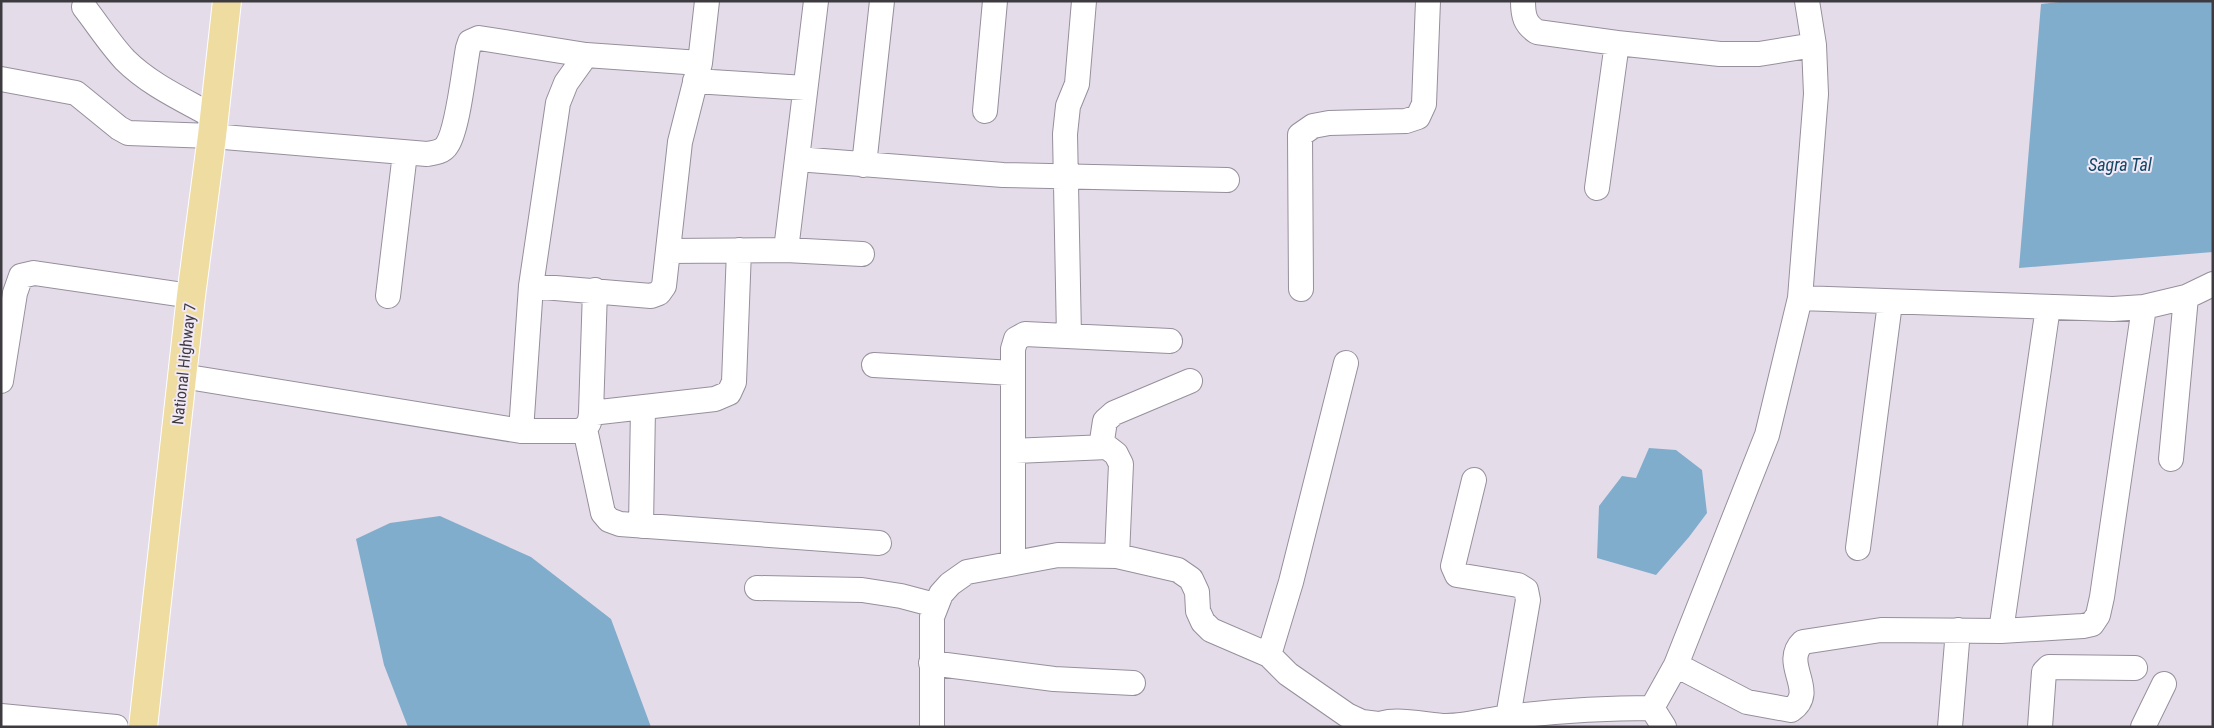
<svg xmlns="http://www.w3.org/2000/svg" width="2214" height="728" font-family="'Roboto Condensed',sans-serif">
  <rect width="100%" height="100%" fill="#e5dcea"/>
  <path fill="#81adcc" d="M2069,1H2213V252L2019,268L2041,4Z
    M1649,448L1676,450L1702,470L1707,513L1689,537L1656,575L1597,558L1599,506L1622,476L1636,478Z
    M440,516L531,557L611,619L651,727H408L384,665L356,539L390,523Z"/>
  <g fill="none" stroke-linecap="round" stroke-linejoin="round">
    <g stroke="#968f9c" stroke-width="26">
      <path id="minor" d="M1523,1C1523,16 1525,24 1537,32L1617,43L1720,54H1759L1814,45
        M84,7C98,25 110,44 125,60C150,85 184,100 214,117
        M1,79L76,93L119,128L128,133L212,136L427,154C434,153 443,152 447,145C458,129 464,69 468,48L470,42L479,38L586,55L700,63
        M695,81L805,88
        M985,111L995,1
        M797,159L1003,175L1227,180
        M864,165L882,1
        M1597,188L1617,43
        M786,250L816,1
        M668,251L786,250L862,254
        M531,286L651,296L659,293L664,286L680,142L700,63L707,1
        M1301,289L1300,135L1313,126L1329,123L1406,121L1418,117L1424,104L1428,1
        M388,296L405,153
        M1800,298L2113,309L2144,307L2186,297L2213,284
        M1069,336L1065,134L1068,106L1077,84L1084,1
        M874,365L1013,373
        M182,376L521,431H579C588,427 590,423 591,413L595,290
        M1,381L15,293L21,276L34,273L191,296
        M591,413L715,399L729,393L734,382L739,250
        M585,429L603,513L609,520L620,524L879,543
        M521,431L531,286L558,103L566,83L586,55
        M1101,447L1105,421L1114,413L1190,381
        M1013,451L1107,447L1116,454L1121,464L1117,556
        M2171,459L2186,297
        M1474,480L1453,566L1457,575L1518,585L1526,590L1528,600L1508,717
        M641,526L643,408
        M1858,548L1890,303
        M1013,563V349L1016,339L1025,334L1170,341
        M757,588L862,590L901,596L935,605
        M2001,631L2048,307
        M1269,655L1291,582L1346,363
        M931,663L1054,679L1133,683
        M1676,665L1747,702L1791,710C1819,691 1780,664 1803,642L1881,630L2001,631L2083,626L2092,624L2098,615L2102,597L2144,307
        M1,716L116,727
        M932,727V617L941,594L950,584L967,572L1058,555L1117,556L1178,570L1191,579L1197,592L1198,611L1203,622L1211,630L1269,655L1288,674L1347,715L1362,722L1378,724
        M1375,727C1388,715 1429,726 1446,726C1466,726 1487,720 1507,717C1555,711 1604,708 1652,708
        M1664,727L1652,708L1676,665L1767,435L1800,298L1816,94L1814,45L1807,1
        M1950,727L1958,630
        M2040,727L2044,672L2049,667L2135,668
        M2143,727L2164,684"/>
    </g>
    <g stroke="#fff" stroke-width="30">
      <path id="major" d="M143,727L191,296L212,136L227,1"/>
    </g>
    <use href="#minor" stroke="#fff" stroke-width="24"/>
    <use href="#major" stroke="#efdca0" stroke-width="28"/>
  </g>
  <g text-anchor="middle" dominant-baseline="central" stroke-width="4" stroke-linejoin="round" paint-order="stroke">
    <g font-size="16" fill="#3e3b40" stroke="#f2e9f7">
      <text transform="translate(184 364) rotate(-84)">National Highway 7</text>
    </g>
    <g font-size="18" font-style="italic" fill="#114867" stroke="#f2e9f7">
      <text x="2120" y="164">Sagra Tal</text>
    </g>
  </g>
  <rect width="2214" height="728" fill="none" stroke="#3e3b40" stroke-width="5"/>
</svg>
